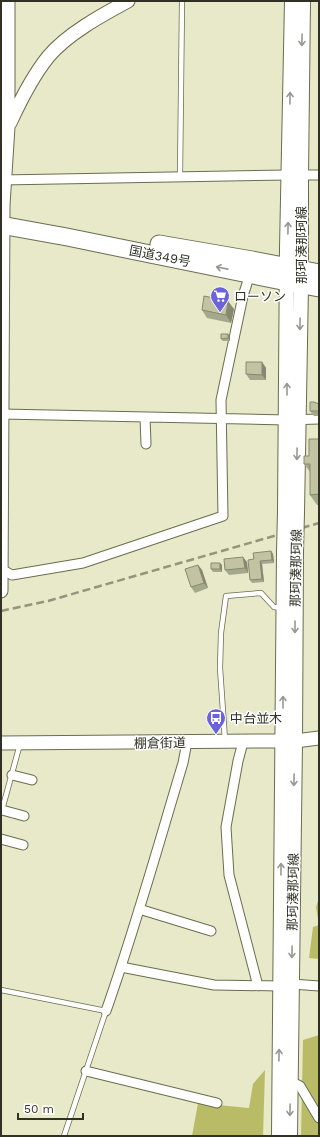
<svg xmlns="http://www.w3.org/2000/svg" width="320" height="1137" font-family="'Work Sans','Noto Sans JP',sans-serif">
  <rect width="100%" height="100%" fill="#e7e9c8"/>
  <path fill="#babb67" d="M319,898V959L309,958L313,927L319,925L316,907Z
    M319,1035V1136H301L303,1040Z
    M265,1070L263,1136H192L198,1103L249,1108L253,1084Z"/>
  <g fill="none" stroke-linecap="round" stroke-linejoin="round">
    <g stroke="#6b6c4f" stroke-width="6">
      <path id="lane" d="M180,177L182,1
        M225,740L220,668L221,633L226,596L261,593L274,607L282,608
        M2,810L20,744
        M1,990L106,1011L64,1136"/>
    </g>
    <g stroke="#6b6c4f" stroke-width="11">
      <path id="street" d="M301,175H319
        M1,180L289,175
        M2,414L287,420L319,419
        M145,417L146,444
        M1,569L12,575L83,563L223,516L221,400L243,296L250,274
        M243,742L238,761L226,827L229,875L258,986
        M12,775L32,780
        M2,810L24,816
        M1,839L23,845
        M139,909L211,931
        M121,967L214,985L280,986L292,984L319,986
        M106,1011C135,929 158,846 183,763L187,742
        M86,1071L217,1103
        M290,1081L300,1086L319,1118"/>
    </g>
    <g stroke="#6b6c4f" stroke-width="15">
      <path id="secondary" d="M10,123C21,99 32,77 48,57C67,34 102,15 128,1
        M1,591L3,205L8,127V1
        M1,743L266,741H295L319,738"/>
    </g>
    <g stroke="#6b6c4f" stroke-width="16">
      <path id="primary" d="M285,512L287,248L292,1
        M297,512L301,285V175L303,1
        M279,1136L284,552
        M290,1136L295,741L296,552"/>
    </g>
    <g stroke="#6b6c4f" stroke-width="19">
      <path id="highway" d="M1,225L67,237L287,282L319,288
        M159,244L252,260L319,273"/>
    </g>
    <use href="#lane" stroke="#fff" stroke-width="4.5"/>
    <use href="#street" stroke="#fff" stroke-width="9"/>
    <use href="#secondary" stroke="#fff" stroke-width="13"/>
    <use href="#primary" stroke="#fff" stroke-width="14"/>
    <use href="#highway" stroke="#fff" stroke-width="17"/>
    <path stroke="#93957d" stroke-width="2.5" stroke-dasharray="8 4" stroke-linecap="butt" d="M1,611L48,601L319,523"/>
    <g stroke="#6b6c4f" stroke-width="16" stroke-linecap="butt">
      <path id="primary-bridge" d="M284,552L285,512
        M296,552L297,512"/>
    </g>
    <use href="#primary-bridge" stroke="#fff" stroke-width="14"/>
  </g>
  <path fill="#a6a88c" d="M234,309L231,323L207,318L202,310Z
    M230,336V341H223L221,339Z
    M262,362L266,368V380H250L246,374Z
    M319,404V416H314L310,411Z
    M319,439V505H317L310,495V472L304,464L309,456Z
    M271,551L273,554L274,563L262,564L264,582L252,583L250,580L254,559Z
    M247,562L248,573L229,575L225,570Z
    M198,565L202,570L208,588L195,593L191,587Z
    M222,565V572H213L211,569Z"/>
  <path fill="#878872" d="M228,301L234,309L231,323L226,315Z
    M228,334L230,336V341L228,338Z
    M262,362L266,368V380L262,375Z
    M271,551L273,554L274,563L272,560Z
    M243,557L247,562L248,573L245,568Z
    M260,561L262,564L264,582L262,579Z
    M220,563L222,565V572L220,569Z
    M198,565L202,570L208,588L204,583Z"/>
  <path fill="#c1c3a3" stroke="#878872" d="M204,296L228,301L226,315L202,310Z
    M221,334H228V338L221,339Z
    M246,362H262V375L246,374Z
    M310,402H314L319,404V411H310Z
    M309,439H319V494L310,495V464H304V456H309Z
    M271,551L272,560L260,561L262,579L250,580L248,560L254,559L253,553Z
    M243,557L245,568L225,570L224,559Z
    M211,563H220V569H211Z
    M198,565L204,583L191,587L185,569Z"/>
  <defs><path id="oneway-shaft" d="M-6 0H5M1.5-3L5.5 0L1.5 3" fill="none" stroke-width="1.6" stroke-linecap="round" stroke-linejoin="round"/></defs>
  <g stroke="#989892">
    <use href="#oneway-shaft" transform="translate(302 40) rotate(91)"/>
    <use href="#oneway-shaft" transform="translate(290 98) rotate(-89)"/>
    <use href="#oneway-shaft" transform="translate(288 228) rotate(-89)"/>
    <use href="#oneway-shaft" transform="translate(222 268) rotate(-169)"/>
    <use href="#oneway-shaft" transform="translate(300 324) rotate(91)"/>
    <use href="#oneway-shaft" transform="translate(287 389) rotate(-90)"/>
    <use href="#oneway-shaft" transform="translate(297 454) rotate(91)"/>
    <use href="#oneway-shaft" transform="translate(295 627) rotate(90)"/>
    <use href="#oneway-shaft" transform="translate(283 702) rotate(-90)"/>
    <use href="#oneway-shaft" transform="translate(294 780) rotate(91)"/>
    <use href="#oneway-shaft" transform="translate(281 869) rotate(-90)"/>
    <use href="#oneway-shaft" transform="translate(292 952) rotate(91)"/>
    <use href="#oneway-shaft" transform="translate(279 1055) rotate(-89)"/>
    <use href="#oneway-shaft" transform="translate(290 1110) rotate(91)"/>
  </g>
  <defs>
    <g id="supermarket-pin" transform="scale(1)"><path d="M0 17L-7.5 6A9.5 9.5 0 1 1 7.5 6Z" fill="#6b62dc" stroke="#fff"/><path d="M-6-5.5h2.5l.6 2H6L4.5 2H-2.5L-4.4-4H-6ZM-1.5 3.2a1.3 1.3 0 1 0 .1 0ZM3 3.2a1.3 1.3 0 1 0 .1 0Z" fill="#fff"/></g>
    <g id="bus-pin" transform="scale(1)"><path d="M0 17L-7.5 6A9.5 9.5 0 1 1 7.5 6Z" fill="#6b62dc" stroke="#fff"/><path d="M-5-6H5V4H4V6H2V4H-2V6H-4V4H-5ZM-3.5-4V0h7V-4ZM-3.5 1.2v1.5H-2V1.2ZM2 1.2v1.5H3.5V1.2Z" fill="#fff"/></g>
  </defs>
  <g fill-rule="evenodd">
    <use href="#supermarket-pin" x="220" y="296"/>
    <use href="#bus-pin" x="216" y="718"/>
  </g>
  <g text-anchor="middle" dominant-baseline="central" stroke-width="3" stroke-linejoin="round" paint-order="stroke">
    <g font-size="13" fill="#303124" stroke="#fff">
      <text transform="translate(301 245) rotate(-90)">那珂湊那珂線</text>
      <text transform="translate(160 256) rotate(11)">国道349号</text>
      <text transform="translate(296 568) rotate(-89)">那珂湊那珂線</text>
      <text transform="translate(160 743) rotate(-1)">棚倉街道</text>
      <text transform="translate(293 892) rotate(-89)">那珂湊那珂線</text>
    </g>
    <g font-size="13" fill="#303124" stroke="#fff" text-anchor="start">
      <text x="234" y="296">ローソン</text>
      <text x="230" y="718">中台並木</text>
    </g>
  </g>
  <rect width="320" height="1137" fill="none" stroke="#303124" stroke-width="4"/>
  <path d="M18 1113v6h65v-6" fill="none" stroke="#303124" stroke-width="2"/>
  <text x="24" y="1113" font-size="12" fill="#303124" stroke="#ffffff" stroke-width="3" paint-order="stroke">50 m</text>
</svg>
